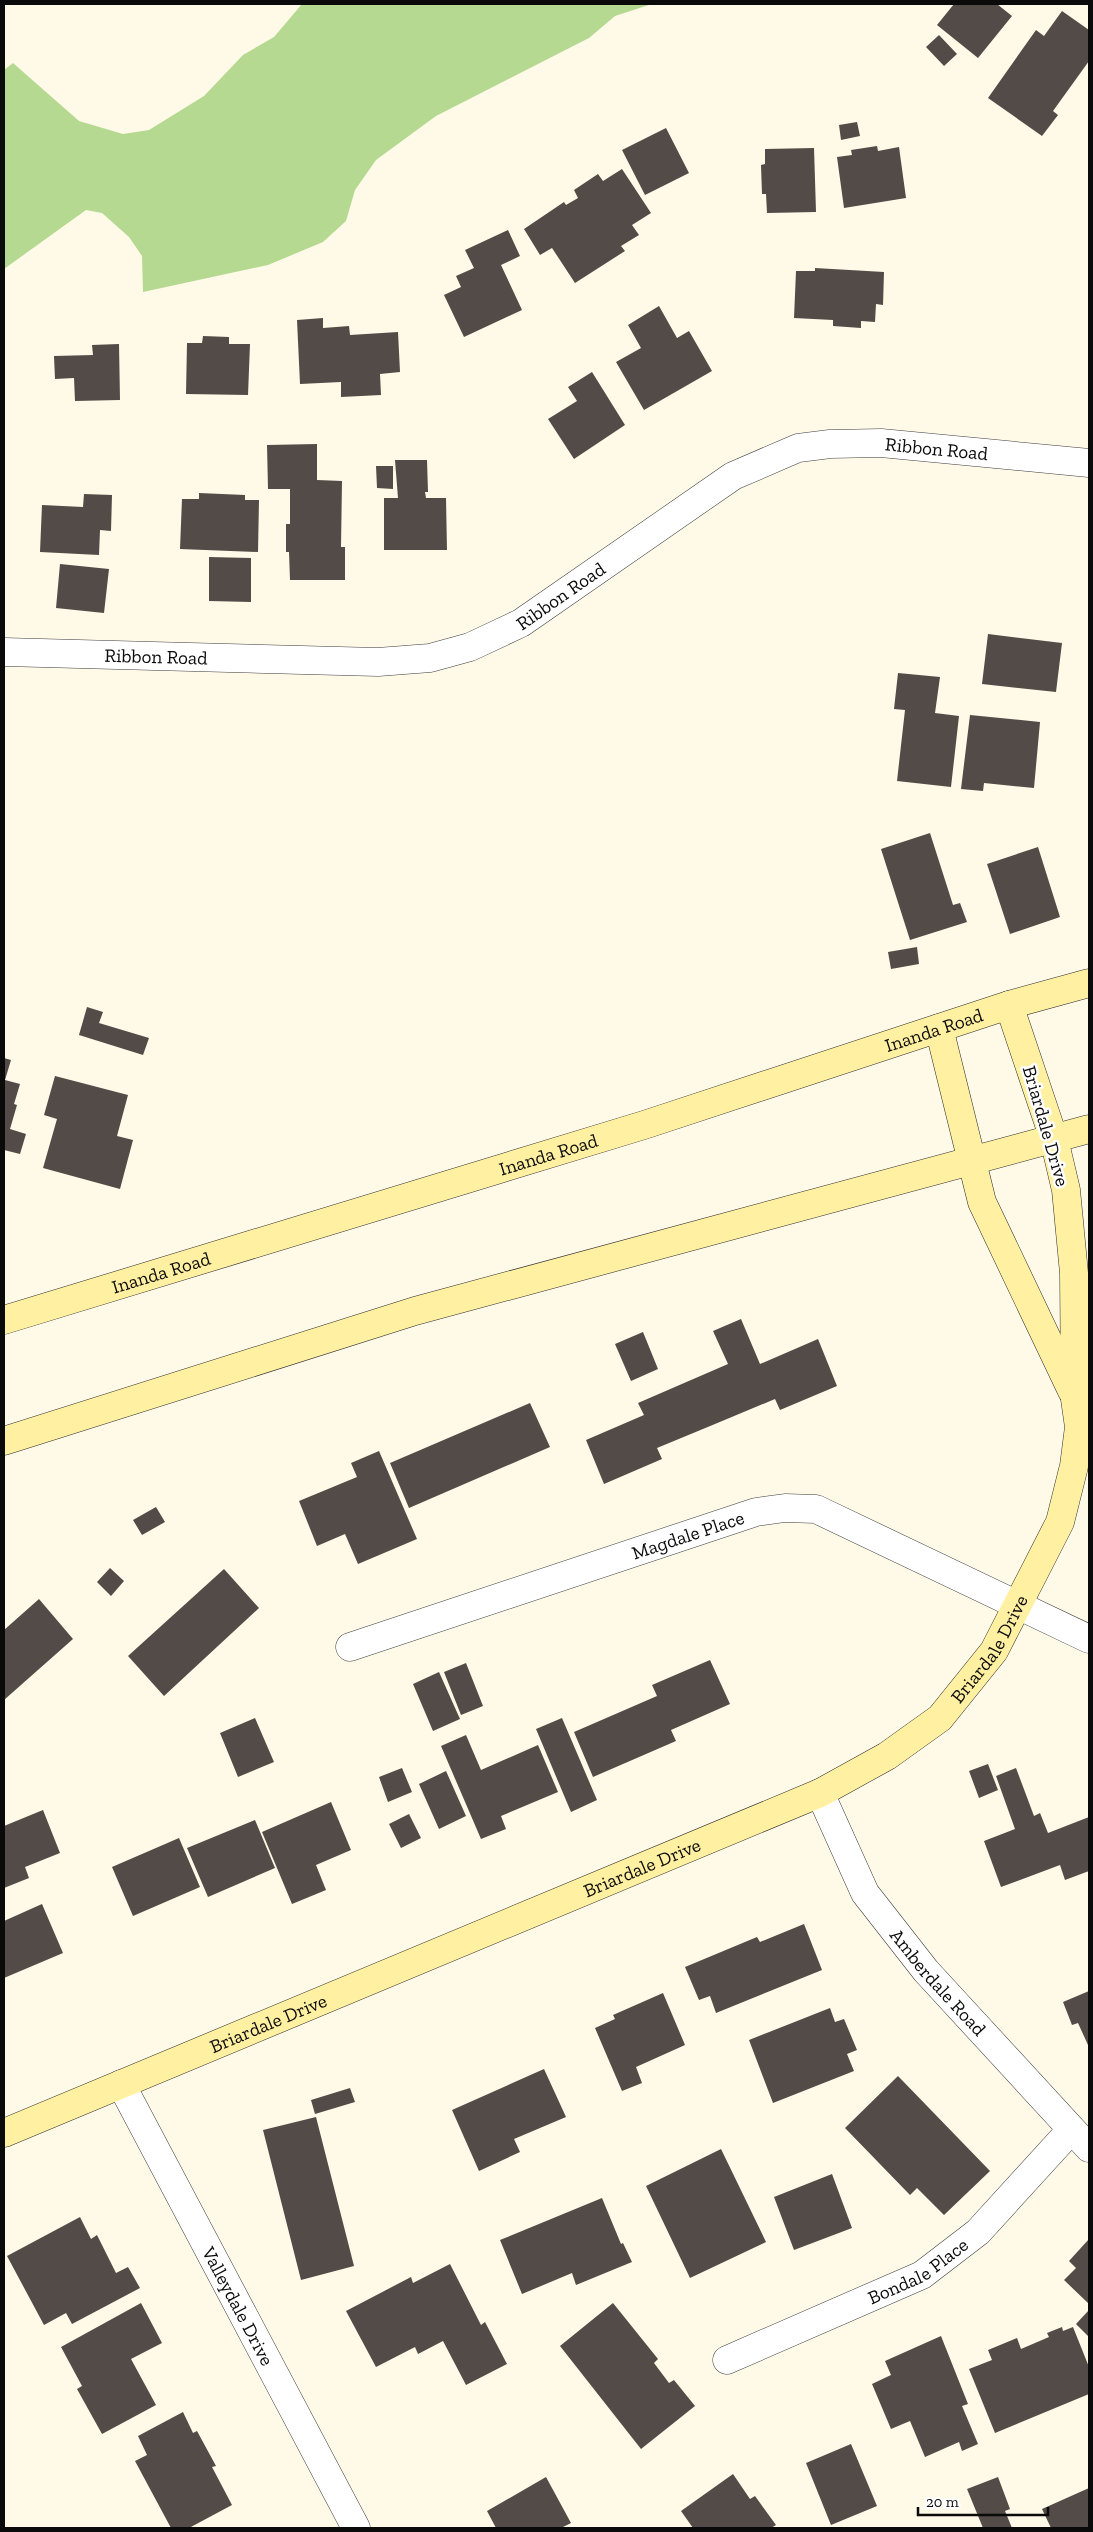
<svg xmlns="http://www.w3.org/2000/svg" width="1093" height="2532" font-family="'Zilla Slab',serif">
  <rect width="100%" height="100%" fill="#fff9e7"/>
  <path fill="#b5d991" d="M302,4H652L615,16L589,38L436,116L376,160L355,190L346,221L323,242L268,265L143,292L142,256L129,237L102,213L86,210L4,269V70L13,63L79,121L123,134L149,130L204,96L243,55L274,37Z"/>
  <path fill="#534b47" d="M954,4H997L1012,16L978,58L937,25Z
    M1062,11L1089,30V61L1053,111L1058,115L1042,136L988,98L1036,30L1044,36Z
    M939,35L957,54L944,66L926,47Z
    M857,122L860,136L841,140L839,125Z
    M666,128L689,173L645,195L622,150Z
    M877,146L878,151L899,147L906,198L844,208L837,157L852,155L851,150Z
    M814,148L816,212L767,213L766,194H762L761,165L765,164V149Z
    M622,169L651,213L632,225L639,235L621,246L625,251L575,283L552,248L540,255L524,229L564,202L566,205L578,198L574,190L598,174L603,181Z
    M508,230L520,256L501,265L522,310L464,337L444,295L461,287L456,276L474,268L465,250Z
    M815,268L884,272L883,305L876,304L875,322L861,321V328L833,326V320L794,318L796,271H815Z
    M659,306L677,338L689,331L712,371L644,410L616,362L641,348L628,325Z
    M323,318V328L349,326L350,335L398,332L400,372L380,374L381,395L341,397V382L300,384L297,320Z
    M203,336L229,337V344H250L248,395L186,394L187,343H202Z
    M119,344L120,400L75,401L74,378L55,379L54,356L93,355L92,345Z
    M592,372L625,425L574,459L548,419L577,401L568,387Z
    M317,444V480L342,481L341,547H345V580H290L289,552H286V524H290V489H268L267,445Z
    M395,460H427L428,492H425L426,498H446L447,550H384V498H398Z
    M376,466H393V489L377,488Z
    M199,493L245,495V500H259L258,552L180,549L182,499H199Z
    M84,494L112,495L111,531L100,530L99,555L40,552L42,505L83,507Z
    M209,557L251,558V602L209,601Z
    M60,564L109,569L104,613L56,608Z
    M988,634L1062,643L1056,692L982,684Z
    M898,673L940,677L935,713L959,716L951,787L897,781L905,710L894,709Z
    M970,715L1040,722L1034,788L984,783L983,791L961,789Z
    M930,833L953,905L960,903L967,922L910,940L881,849Z
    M1038,847L1060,917L1010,934L987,864Z
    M917,947L919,964L891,969L888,952Z
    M87,1007L103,1012L99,1023L149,1038L143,1055L79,1035Z
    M4,1058L11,1060L5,1080L20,1084L14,1104L17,1105L10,1129L26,1134L20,1154L4,1150Z
    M55,1076L128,1095L117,1136L133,1140L120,1189L43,1168L57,1119L44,1115Z
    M741,1319L760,1364L818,1339L837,1386L780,1410L775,1399L715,1424L657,1448L662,1459L604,1484L586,1440L644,1415L638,1403L728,1364L713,1331Z
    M643,1332L658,1369L631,1381L615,1344Z
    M530,1403L550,1447L409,1508L390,1463Z
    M379,1451L417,1539L358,1564L345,1534L317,1546L299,1501L357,1477L351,1463Z
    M156,1507L165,1522L142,1535L133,1520Z
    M110,1568L124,1581L111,1596L97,1582Z
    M224,1569L259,1608L164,1696L128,1656Z
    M39,1599L73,1639L4,1700V1630Z
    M710,1660L730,1704L671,1730L676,1741L593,1777L574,1732L657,1696L652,1685Z
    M466,1663L483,1706L461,1715L444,1672Z
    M439,1672L460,1719L433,1731L413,1684Z
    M255,1718L274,1762L238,1777L220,1733Z
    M562,1718L597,1800L571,1812L536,1729Z
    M466,1735L481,1770L538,1745L558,1792L501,1816L506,1829L481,1839L441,1746Z
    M988,1764L998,1790L979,1798L969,1771Z
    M402,1768L412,1792L388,1802L379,1777Z
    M1016,1768L1034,1816L1040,1813L1048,1833L1089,1817V1871L1065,1880L1060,1865L1001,1887L984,1841L1015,1829L996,1776Z
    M446,1771L466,1816L439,1829L419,1784Z
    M331,1802L351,1850L316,1865L326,1890L292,1904L262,1832Z
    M43,1810L60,1853L25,1867L29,1878L4,1888V1826Z
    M409,1814L421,1838L401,1848L389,1824Z
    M255,1820L275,1868L208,1897L187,1848Z
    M179,1838L200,1887L133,1916L112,1867Z
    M42,1904L63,1953L4,1978V1921Z
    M804,1924L822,1970L716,2013L710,1996L699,2000L685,1967L757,1937L760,1942Z
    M1089,1991V2045H1088L1078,2023L1072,2025L1063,2002Z
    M663,1993L685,2045L636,2067L642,2083L622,2091L595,2028L615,2019L613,2015Z
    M830,2008L835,2022L844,2019L857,2050L847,2054L854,2071L773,2103L749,2040Z
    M544,2069L566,2117L514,2139L520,2152L479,2171L452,2110Z
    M898,2076L990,2171L944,2215L917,2188L910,2195L845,2128Z
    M350,2088L355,2102L315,2114L311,2100Z
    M316,2117L354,2266L301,2280L263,2130Z
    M721,2149L766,2242L690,2278L646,2186Z
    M832,2174L852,2228L794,2250L774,2197Z
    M602,2198L621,2244L623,2243L632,2262L576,2285L572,2273L522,2294L500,2240Z
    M80,2217L91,2239L97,2235L116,2273L128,2267L140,2288L72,2324L66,2313L44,2325L7,2256Z
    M1089,2239V2304L1064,2280L1076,2268L1069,2261Z
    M450,2264L481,2325L485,2322L507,2364L466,2385L443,2341L418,2354L415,2347L376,2367L346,2311L411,2277L413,2283Z
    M141,2303L162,2343L131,2359L156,2405L102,2434L77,2389L82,2386L61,2347Z
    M613,2303L658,2359L654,2363L669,2383L674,2380L695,2406L641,2449L560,2346Z
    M1089,2310V2337L1076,2324Z
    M1062,2327L1063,2331L1073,2327L1089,2367V2394L995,2433L969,2369L992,2360L988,2350L1017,2338L1021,2349L1049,2337L1047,2333Z
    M941,2336L968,2404L962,2406L978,2444L962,2451L959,2442L925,2457L910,2421L891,2429L872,2384L891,2375L885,2361Z
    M183,2412L193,2433L197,2431L216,2466L212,2467L232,2505L189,2528H171L135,2461L147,2455L138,2436Z
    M851,2444L877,2506L831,2525L806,2463Z
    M733,2474L750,2499L755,2496L776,2525L771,2528H693L681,2511Z
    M546,2477L571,2523L561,2528H496L487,2511Z
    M998,2477L1010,2509L1005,2511L1012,2528H983L967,2489Z
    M1089,2488V2528H1051L1042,2509Z"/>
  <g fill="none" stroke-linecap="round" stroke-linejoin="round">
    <g stroke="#3d3d3d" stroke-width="29">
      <g id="street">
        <path id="s1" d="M4,652L378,662L430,658L470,647L521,623L733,476L798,448L830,444L881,443L1089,463"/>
        <path id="s2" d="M350,1647L756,1512L785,1508L816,1509L1089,1639"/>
        <path id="s3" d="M820,1793L865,1893L926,1971L1089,2148"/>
        <path id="s4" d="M121,2084L356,2528"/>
        <path id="s5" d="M727,2360L922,2275L978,2232L1071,2130"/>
      </g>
    </g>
    <g stroke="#2c2c2c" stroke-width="29">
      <g id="secondary">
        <path d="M939,1028L982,1202L1072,1391"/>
        <path id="s6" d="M4,1320L644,1125L1009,1005L1089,983"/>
        <path d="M4,1441L415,1311L1089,1129"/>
        <path id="s7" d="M4,2133L820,1793L887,1756L940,1718L994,1651L1060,1522L1074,1466L1079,1427L1075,1399L1074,1273L1066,1190L1054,1139L1009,1005"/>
      </g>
    </g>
    <use href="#street" stroke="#fff" stroke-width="28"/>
    <use href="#secondary" stroke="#fff0a2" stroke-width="28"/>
  </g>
  <g text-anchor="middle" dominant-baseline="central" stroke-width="5" stroke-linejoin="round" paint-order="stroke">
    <g font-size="19" fill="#0a0a0a" stroke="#fff">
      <text stroke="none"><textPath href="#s1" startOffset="992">Ribbon Road</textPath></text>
      <text stroke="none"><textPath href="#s1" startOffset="572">Ribbon Road</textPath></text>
      <text stroke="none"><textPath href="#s1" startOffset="152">Ribbon Road</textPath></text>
      <text stroke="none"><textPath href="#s6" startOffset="974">Inanda Road</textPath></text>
      <text transform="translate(1046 1126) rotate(74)">Briardale Drive</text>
      <text stroke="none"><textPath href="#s6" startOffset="569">Inanda Road</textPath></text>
      <text stroke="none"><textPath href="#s6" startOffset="164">Inanda Road</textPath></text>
      <text stroke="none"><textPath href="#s2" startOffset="356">Magdale Place</textPath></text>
      <text stroke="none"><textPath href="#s7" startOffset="1111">Briardale Drive</textPath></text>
      <text stroke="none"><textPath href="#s7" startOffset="691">Briardale Drive</textPath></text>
      <text stroke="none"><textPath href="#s3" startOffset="225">Amberdale Road</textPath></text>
      <text stroke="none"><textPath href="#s7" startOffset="286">Briardale Drive</textPath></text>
      <text stroke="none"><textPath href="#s5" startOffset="211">Bondale Place</textPath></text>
      <text stroke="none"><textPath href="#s4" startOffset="251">Valleydale Drive</textPath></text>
    </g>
  </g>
  <rect width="1093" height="2532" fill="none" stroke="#0a0a0a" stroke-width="10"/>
  <path d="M918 2507v8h130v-8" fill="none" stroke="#0a0a0a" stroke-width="2.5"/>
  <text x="926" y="2507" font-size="15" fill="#0a0a0a" stroke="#ffffff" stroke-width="4" paint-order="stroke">20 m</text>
</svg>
